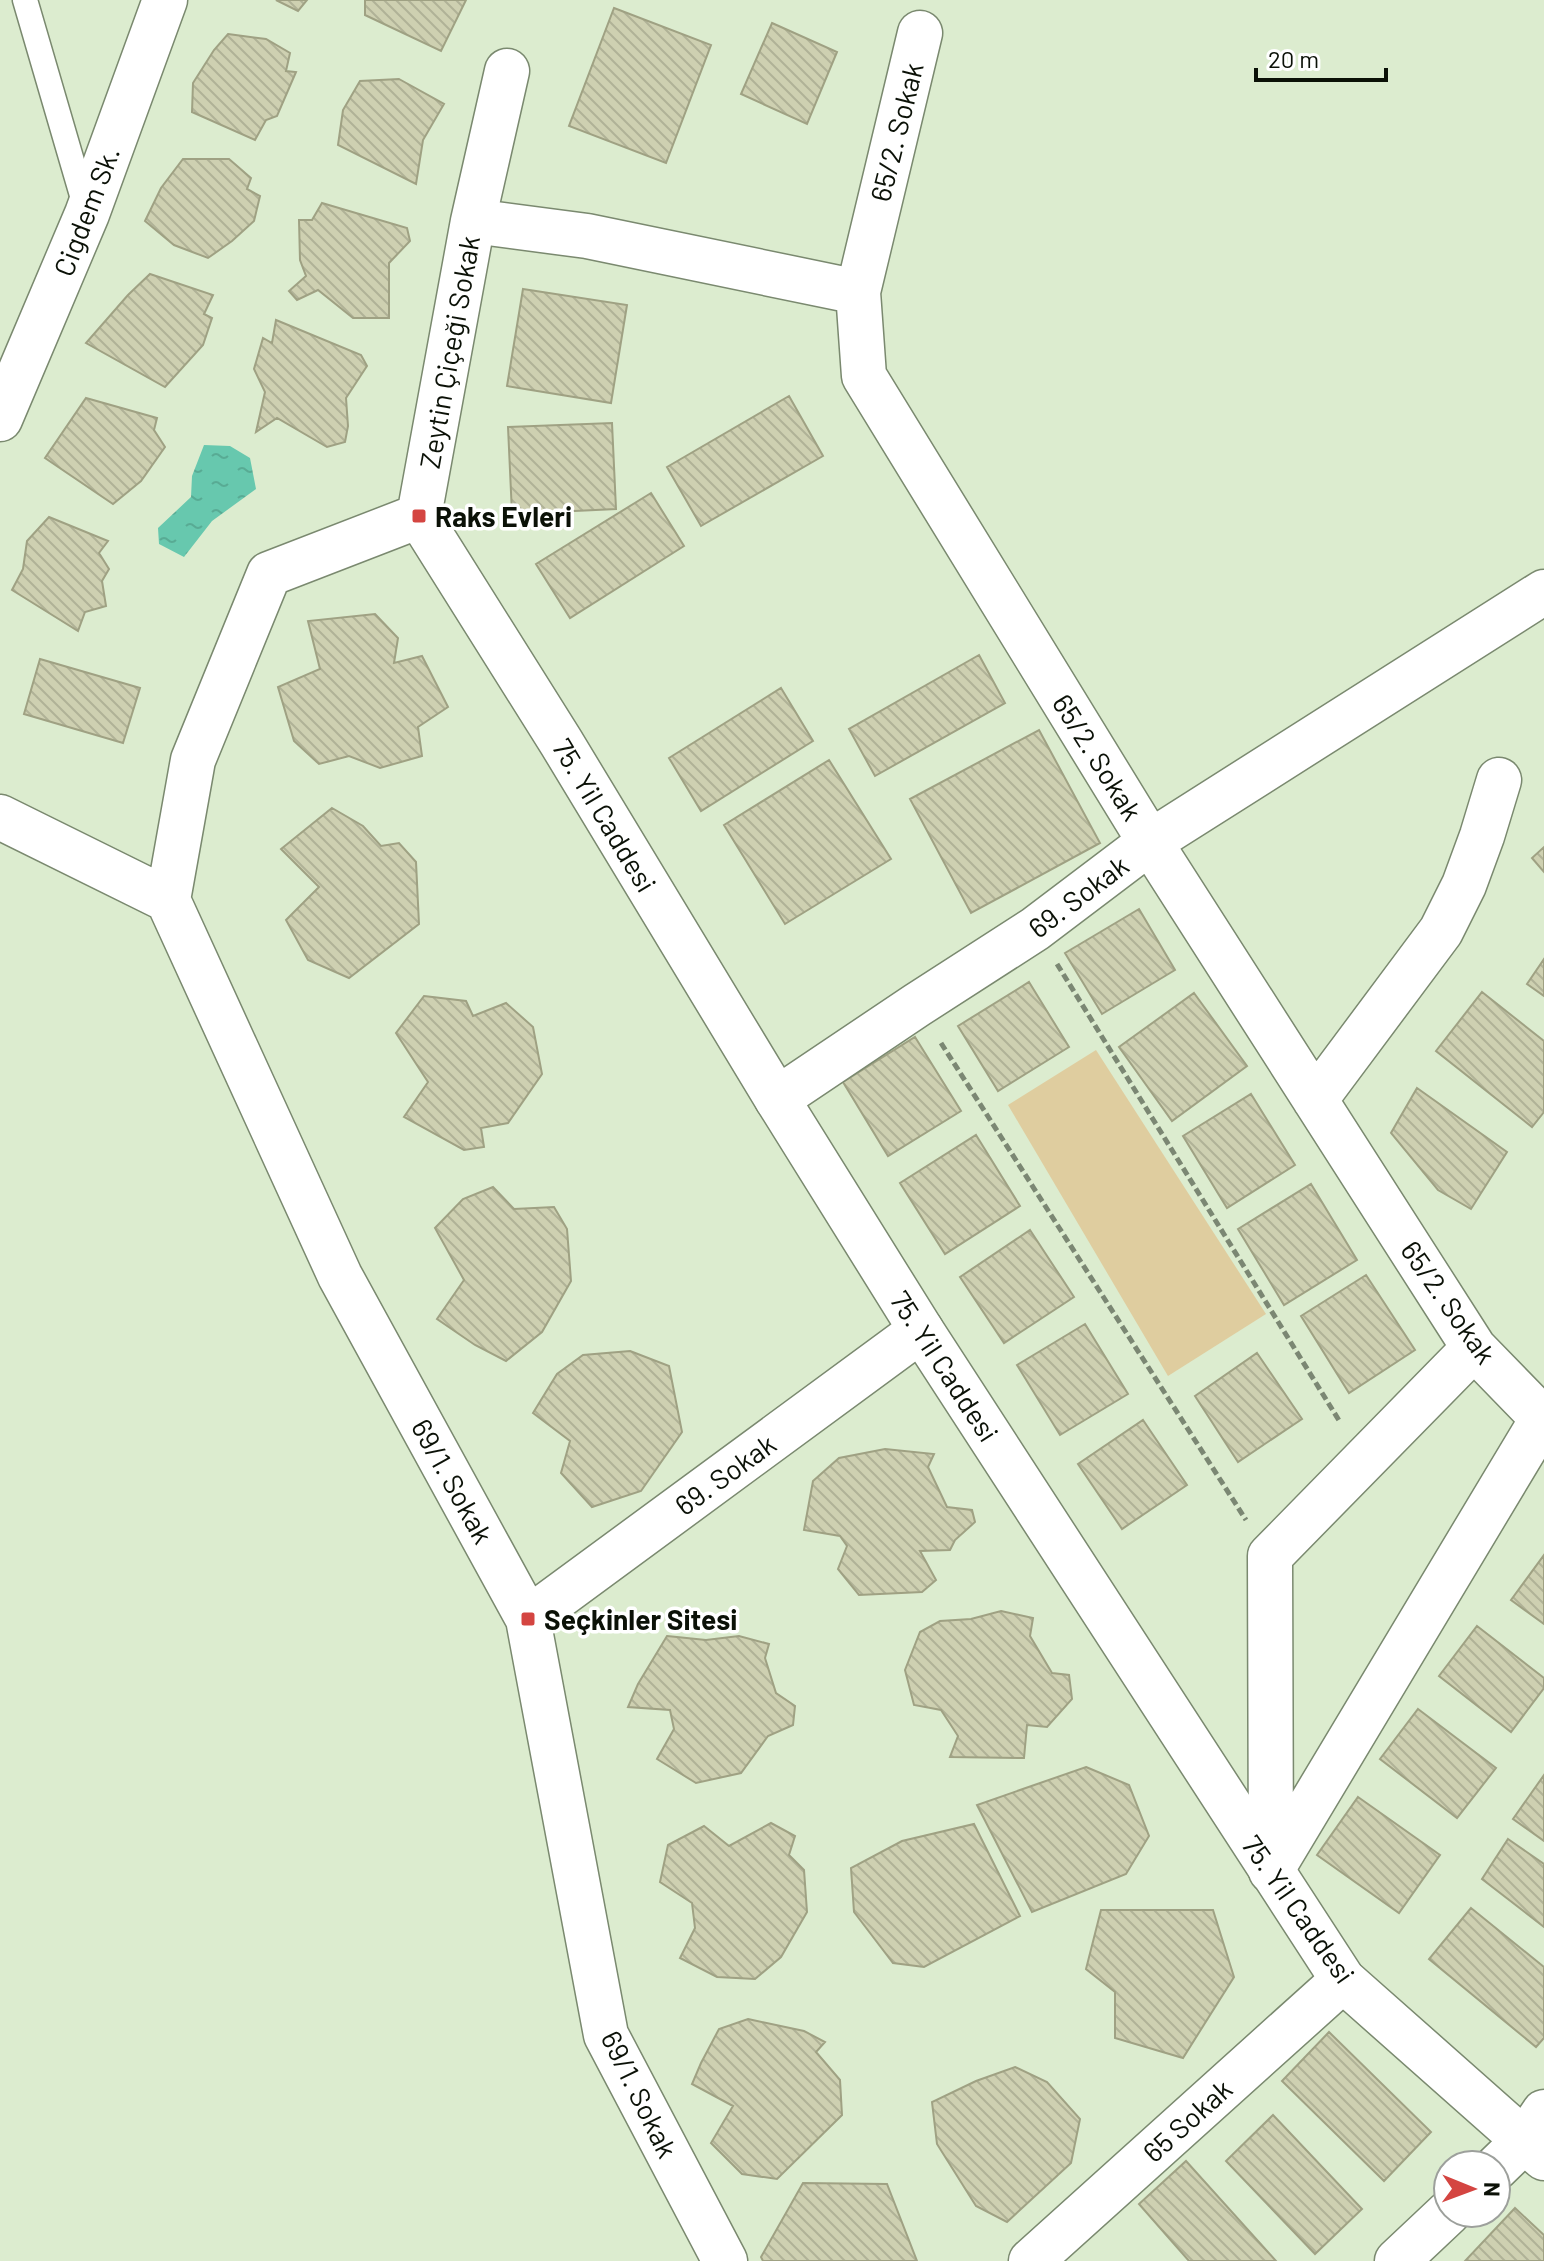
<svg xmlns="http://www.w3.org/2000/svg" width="1544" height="2261" font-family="Barlow,sans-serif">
<defs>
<pattern id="water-ripples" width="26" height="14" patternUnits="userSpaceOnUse" patternTransform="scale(2)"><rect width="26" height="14" fill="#67c8ae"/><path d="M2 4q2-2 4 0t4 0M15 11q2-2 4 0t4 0" fill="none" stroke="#58ab94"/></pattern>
<pattern id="building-back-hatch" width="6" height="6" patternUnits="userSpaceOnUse" patternTransform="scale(2)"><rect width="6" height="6" fill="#ced0b1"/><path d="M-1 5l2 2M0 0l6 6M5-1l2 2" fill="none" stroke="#b0b297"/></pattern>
</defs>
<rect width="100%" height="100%" fill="#dceccf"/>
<path fill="#dfcd9f" d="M1096 1050 1266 1314 1168 1376 1008 1105Z"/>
<path fill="url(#water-ripples)" d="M204 445 230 446 250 458 256 489 212 521 184 557 159 544 158 528 191 497 192 476Z"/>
<path fill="url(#building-back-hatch)" stroke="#9fa183" stroke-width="2" d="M276 0H307L298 11Z
M365 0H466L441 51 365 15Z
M614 8 711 45 666 163 569 126Z
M772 23 837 52 807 124 741 94Z
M228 34 266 39 290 53 286 71 296 72 277 116 266 120 255 140 192 112 193 83 214 50Z
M399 79 444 104 423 140 416 184 338 145 343 110 360 81Z
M183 159H229L251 178 247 189 260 196 254 221 232 241 208 258 174 245 145 221 161 188Z
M322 203 407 228 410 241 389 263V318H353L318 290 297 300 289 291 306 276 300 260 299 220H312Z
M150 274 213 295 204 314 212 318 203 345 165 387 86 343 128 295Z
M523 289 627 305 611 403 507 386Z
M276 320 361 355 367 366 346 398 348 426 345 442 327 447 277 418 256 432 265 392 254 369 263 338 272 343Z
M789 396 823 456 701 526 667 467Z
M86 398 157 418 154 430 165 447 141 481 113 504 45 458Z
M612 423 616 509 512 514 508 427Z
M651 493 684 546 570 618 536 564Z
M49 517 108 541 99 553 109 569 102 581 106 606 85 612 78 631 12 590 23 569 27 541Z
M375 614 398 638 394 663 422 656 448 707 418 727 422 756 380 768 349 756 319 764 294 741 278 687 320 669 308 621Z
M979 655 1005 703 875 776 849 729Z
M40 659 140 688 123 743 24 714Z
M781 688 813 741 701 811 669 758Z
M1039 730 1100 843 971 913 910 799Z
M829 760 891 859 785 924 724 825Z
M332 808 363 826 381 846 399 843 416 862 419 924 349 978 308 960 286 920 319 887 281 849Z
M1544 847V872L1532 858Z
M1139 909 1175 970 1102 1014 1065 953Z
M1544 959V996L1527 984Z
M1029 982 1069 1047 998 1091 958 1026Z
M1482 992 1544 1041V1112L1532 1127 1436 1051Z
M1194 993 1247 1066 1172 1121 1119 1047Z
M424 996 466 1001 473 1016 506 1003 533 1027 542 1074 508 1123 481 1128 484 1147 464 1150 404 1117 428 1082 396 1033Z
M915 1037 961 1111 888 1156 843 1082Z
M1417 1088 1507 1152 1471 1209 1438 1190 1391 1133Z
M1251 1094 1295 1165 1227 1208 1183 1136Z
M976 1135 1020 1206 945 1254 900 1183Z
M1311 1184 1357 1260 1284 1305 1238 1229Z
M493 1187 514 1209 554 1207 567 1229 571 1281 542 1332 506 1361 475 1345 437 1319 464 1280 435 1228 463 1199Z
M1030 1230 1074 1297 1004 1343 960 1277Z
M1366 1275 1415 1350 1349 1393 1301 1316Z
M1085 1324 1128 1394 1060 1435 1017 1365Z
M630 1351 669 1366 682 1432 641 1491 592 1507 561 1473 570 1441 533 1413 557 1374 583 1355Z
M1257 1353 1302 1419 1238 1462 1195 1396Z
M1143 1420 1187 1485 1122 1529 1078 1464Z
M885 1449 934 1454 928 1467 947 1507 972 1510 975 1522 955 1540 950 1550 920 1551 936 1580 922 1592 859 1595 838 1569 847 1546 840 1536 804 1530 813 1481 839 1458Z
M1544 1555V1624L1511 1600Z
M1001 1611 1033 1618 1030 1636 1052 1673 1069 1675 1072 1699 1047 1727 1027 1725 1024 1758 950 1757 958 1736 941 1710 914 1705 905 1670 920 1632 940 1621 971 1619Z
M1477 1626 1544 1678V1688L1511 1732 1439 1676Z
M667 1636 706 1640 739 1636 769 1644 765 1658 776 1693 795 1706 793 1725 768 1736 741 1773 696 1783 657 1759 674 1729 670 1710 628 1707 638 1684Z
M1418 1709 1496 1768 1457 1818 1380 1759Z
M1086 1767 1129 1785 1149 1836 1126 1874 1032 1912 977 1805Z
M1544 1775V1841L1513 1819Z
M1358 1797 1440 1855 1399 1913 1317 1855Z
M771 1823 795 1836 789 1855 804 1870 807 1912 781 1957 755 1979 717 1977 680 1958 695 1928 692 1903 660 1882 668 1845 704 1826 729 1846Z
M974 1824 1020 1916 924 1967 893 1963 854 1912 851 1868 902 1841Z
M1508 1839 1544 1864V1927L1482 1879Z
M1471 1908 1544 1967V2038L1536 2047 1429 1959Z
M1101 1910H1213L1234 1977 1183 2058 1115 2038V1992L1086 1969Z
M748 2019 804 2031 825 2042 816 2052 840 2080 842 2115 777 2179 742 2174 711 2143 733 2106 692 2084 701 2063 719 2029Z
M1329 2032 1431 2132 1384 2181 1282 2081Z
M1015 2067 1047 2082 1080 2119 1071 2163 1007 2222 976 2206 937 2144 932 2102 976 2081Z
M1273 2115 1362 2209 1315 2254 1226 2161Z
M1186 2161 1276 2261H1189L1139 2204Z
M803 2183 887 2184 917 2261H763L761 2257Z
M1515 2208 1544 2235V2261H1465Z"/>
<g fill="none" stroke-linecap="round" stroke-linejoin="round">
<defs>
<path id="lane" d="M25 0 86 209"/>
<path id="street" d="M920 33 858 292 864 376 1150 842 1474 1348 1542 1418
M473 221 587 236 858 292
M0 419 87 214 165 0
M0 817 168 900 340 1276 528 1619 606 2035 725 2261
M168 900 193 760 269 574 419 516 473 221 507 71
M777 1099 917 1005 1035 929 1150 842 1544 592
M1315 1100 1441 931 1464 885 1482 836 1499 780
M528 1619 921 1330
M1271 1871 1270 1556 1474 1348
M1271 1871 1544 1416
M1496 2168 1525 2140 1544 2112
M1031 2261 1343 1980
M1397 2261 1448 2213"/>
<path id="secondary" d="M419 516 561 742 777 1099 921 1330 1343 1980 1544 2158"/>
</defs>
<use href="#lane" stroke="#7a896f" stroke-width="27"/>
<use href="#street" stroke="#7a896f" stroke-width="47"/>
<use href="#secondary" stroke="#7a896f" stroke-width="47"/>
<path stroke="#7b8773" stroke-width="5" stroke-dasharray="8 4" stroke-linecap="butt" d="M1057 964 1340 1422
M941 1043 1246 1520"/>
<use href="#lane" stroke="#fff" stroke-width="24"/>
<use href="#street" stroke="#fff" stroke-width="44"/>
<use href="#secondary" stroke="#fff" stroke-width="44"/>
</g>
<g fill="#d44541" stroke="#fff" stroke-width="3">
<rect x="411" y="508" width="16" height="16" rx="4"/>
<rect x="520" y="1611" width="16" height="16" rx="4"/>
</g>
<g text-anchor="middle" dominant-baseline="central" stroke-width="7" stroke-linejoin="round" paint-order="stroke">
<g font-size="28" fill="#0b1107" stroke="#fff">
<text transform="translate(896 132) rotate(-76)">65/2. Sokak</text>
<text transform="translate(86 211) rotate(-69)">Cigdem Sk.</text>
<text transform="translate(449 352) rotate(-80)">Zeytin Çiçeği Sokak</text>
<text transform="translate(1098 757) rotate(58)">65/2. Sokak</text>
<text transform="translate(605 815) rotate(59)">75. Yil Caddesi</text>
<text transform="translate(1078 896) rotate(-37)">69. Sokak</text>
<text transform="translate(1449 1302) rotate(55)">65/2. Sokak</text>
<text transform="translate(945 1366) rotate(57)">75. Yil Caddesi</text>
<text transform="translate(725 1474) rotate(-36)">69. Sokak</text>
<text transform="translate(453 1481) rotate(61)">69/1. Sokak</text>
<text transform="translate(1299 1909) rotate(55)">75. Yil Caddesi</text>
<text transform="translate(640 2094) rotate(64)">69/1. Sokak</text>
<text transform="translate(1187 2120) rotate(-42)">65 Sokak</text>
</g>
<g font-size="28" font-weight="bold" fill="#0b1107" stroke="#fff" text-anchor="start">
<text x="435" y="516">Raks Evleri</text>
<text x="544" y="1619">Seçkinler Sitesi</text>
</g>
</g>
<g transform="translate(1472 2189) rotate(91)"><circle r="38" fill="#ffffff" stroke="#9da09c" stroke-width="2"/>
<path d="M0-6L14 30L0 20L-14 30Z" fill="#d44541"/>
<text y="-12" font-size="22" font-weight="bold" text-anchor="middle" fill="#0b1107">N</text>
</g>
<path d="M1256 68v12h130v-12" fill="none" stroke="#0b1107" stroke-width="4"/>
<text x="1268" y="68" font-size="24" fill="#0b1107" stroke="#ffffff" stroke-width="6" paint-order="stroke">20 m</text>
</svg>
